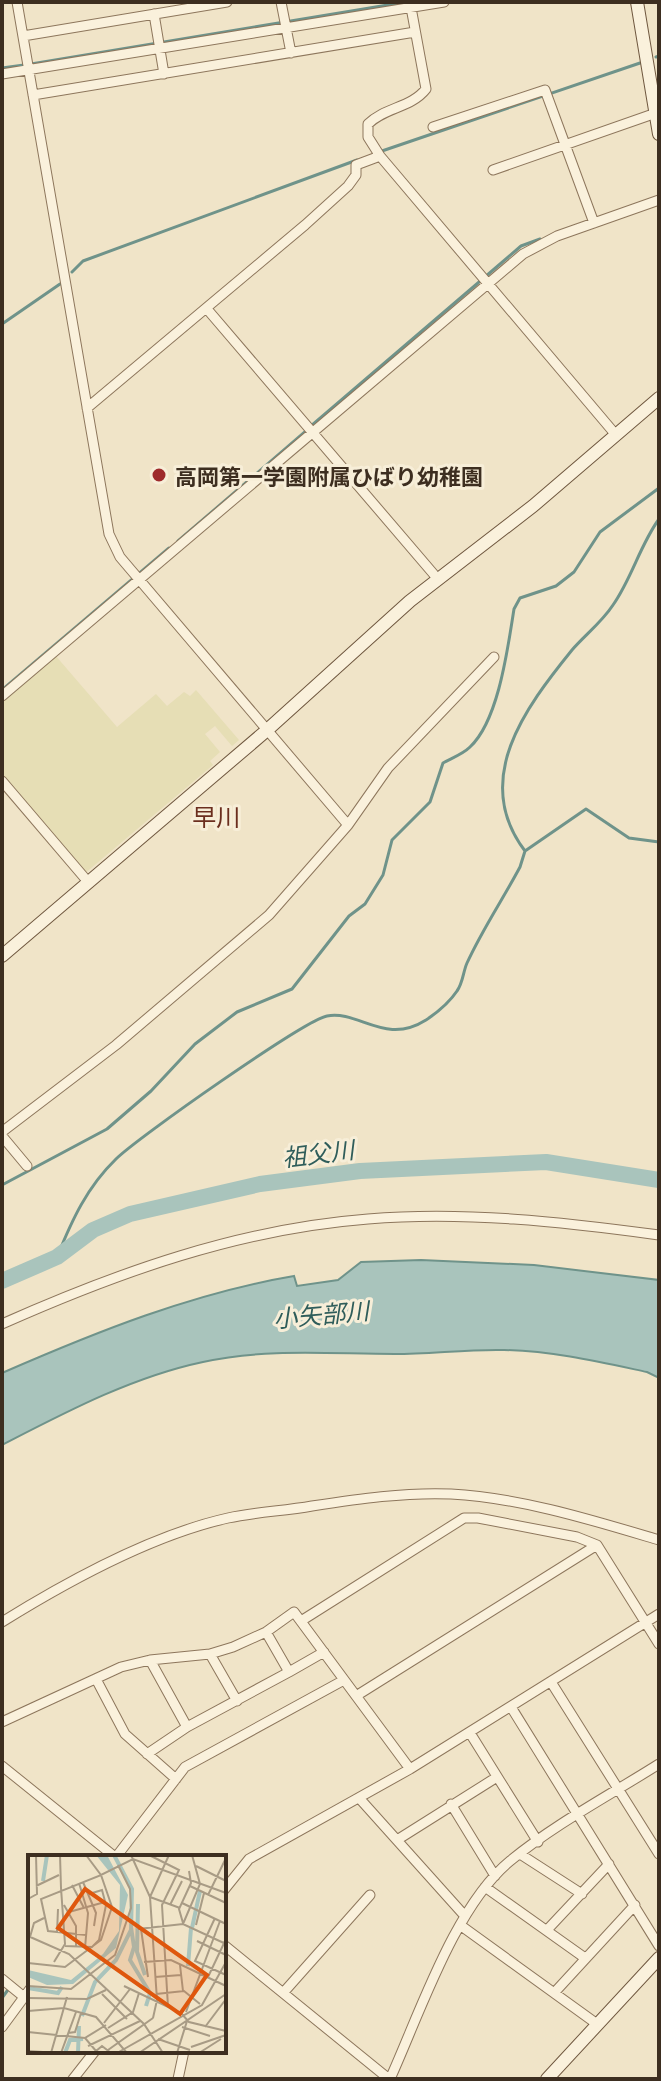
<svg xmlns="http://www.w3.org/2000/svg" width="661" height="2081" font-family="Georgia,'Noto Sans JP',serif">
<rect width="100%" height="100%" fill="#f0e4c8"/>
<path fill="#e6deb5" d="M55 655 117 727 156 694 167 706 184 692 190 696 196 690 239 740 232 746 215 726 205 734 220 752 210 761 213 765 84 874 2 777V701Z"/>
<path fill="#a9c4bc" stroke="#6f938a" stroke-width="2" d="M421 1260 534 1265 659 1280V1378L647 1372C600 1362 553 1351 504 1350 468 1349 431 1354 395 1354 329 1354 268 1348 203 1362 132 1377 66 1412 2 1445V1373C96 1332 193 1293 294 1276L297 1286 338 1280 361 1262Z"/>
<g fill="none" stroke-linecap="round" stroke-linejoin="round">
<path stroke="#6f938a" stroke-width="3" d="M656 57 659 56
M31 64 406 2
M2 68 24 65
M379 152 640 63
M72 272 83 261 357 160
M2 324 60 284
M311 426 521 246 540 239
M178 541 306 431
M2 690 169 548
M525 851C471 780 525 708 572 650 585 635 602 622 613 605 632 578 640 545 659 519
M2 1185 107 1129 151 1091 195 1044 237 1012 292 989 349 916 365 904 383 875 392 840 430 802 443 763C452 758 463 754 470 747 499 720 508 646 514 609L520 598 556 586 574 572 600 532 659 488
M57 1257C72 1220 87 1187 116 1159 137 1138 305 1020 327 1016 359 1010 385 1046 426 1020 438 1012 449 1003 457 991 463 983 463 972 467 963 482 930 503 899 520 867L525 851 586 809 629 838 659 842
M2 1998 10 1987"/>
<path stroke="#a9c4bc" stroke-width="16" d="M2 1281 57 1257 93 1230 130 1214 260 1184 360 1171 546 1162 659 1180"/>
<defs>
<path id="street" d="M17 2 109 534 120 557 348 825
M281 2 291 53
M410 2 426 89C411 108 385 107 368 124V137L380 156 616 435
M154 14 164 74
M23 36 227 2
M2 74 444 2
M33 95 415 32
M433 127 545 90 594 223
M493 170 656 113
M207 309 437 578
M87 408 305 225 348 186 356 175V165L380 156
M2 696 523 254 557 236 659 200
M2 781 89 883
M2 1132 116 1045 269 915 348 825 388 768 494 657
M2 1136 27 1166
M2 1324C119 1272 239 1229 368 1219 465 1211 563 1222 659 1235
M301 1621 464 1518H478L577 1537 597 1545 659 1644
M2 1622C68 1581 152 1535 228 1518 255 1512 284 1511 312 1506 358 1499 405 1492 451 1494 522 1498 592 1520 659 1540
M266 1632 289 1672 324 1652
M210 1654 237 1701
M150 1660 187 1727
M96 1679 125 1734 176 1779
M551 1682 659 1854
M356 1696 597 1545
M511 1707 659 1946
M2 1722 121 1667 150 1660 210 1654 233 1647 266 1632 294 1612 410 1769
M470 1733 538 1842
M147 1754 187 1727 289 1672
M2 1766 115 1857
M360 1799 464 1915
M451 1804 495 1876
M397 1840 497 1777
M520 1854 582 1894
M116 1857 185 1767 344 1680
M485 1887 585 1958
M224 1890 249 1859 410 1769 659 1614
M460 1925 597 2024
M547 1930 609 1864
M224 1945 389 2079
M2 1979 24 1997
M283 1993 370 1895
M554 1993 635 1905
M2 2027 30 1989
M73 2079 95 2051
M178 2079 184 2051
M390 2079C420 2013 455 1906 510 1861 555 1824 610 1795 659 1764"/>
<path id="secondary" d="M637 2 659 134
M2 956 266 731 410 601 533 506 659 398
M547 2079 659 1958"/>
</defs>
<use href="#street" stroke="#8d765c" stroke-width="11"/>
<use href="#secondary" stroke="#6f573f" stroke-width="14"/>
<use href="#street" stroke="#faf1dc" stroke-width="9"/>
<use href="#secondary" stroke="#faf1dc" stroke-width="12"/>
</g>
<circle fill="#9e2a2b" stroke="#f7eed8" stroke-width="3" cx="159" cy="475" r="8"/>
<g text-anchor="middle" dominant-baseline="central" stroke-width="6" stroke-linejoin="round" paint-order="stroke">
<g font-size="22" font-weight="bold" fill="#3d2e20" stroke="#f7eed8" text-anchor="start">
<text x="175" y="475">高岡第一学園附属ひばり幼稚園</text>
</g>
<g font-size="24" fill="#6b2e1e" stroke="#f7eed8">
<text x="216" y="815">早川</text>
</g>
<g font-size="24" font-style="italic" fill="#2f5d5a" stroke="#f7eed8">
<text transform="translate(318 1152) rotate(-7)">祖父川</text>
<text transform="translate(321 1313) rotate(-5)">小矢部川</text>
</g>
</g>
<g transform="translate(28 1855)">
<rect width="198" height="198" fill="#f0e4c8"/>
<path d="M68 0H79L100 40 88 93 45 129 19 130 0 122V115L43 125 75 99 91 76 92 30Z" fill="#a9c4bc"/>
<path fill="none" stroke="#a9c4bc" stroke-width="4" d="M15 26 19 0M110 49 109 97 117 120M103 72 106 92 102 105 122 138 118 151M164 73 172 36M160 111 163 73M0 133 30 138 34 132M54 161 67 127 88 105 103 75 104 34 86 0M37 198 42 185 55 184M50 198 51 171"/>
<path fill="none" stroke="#a89b85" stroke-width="2" d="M32 0 33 33M58 0 73 20 105 4 198 38M103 0 122 42 129 145 125 163M121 0 151 15 134 50 140 152M168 11 198 26M55 27 68 58 66 71M51 28 60 58 57 93M44 30 56 53M8 31 31 20M162 31 198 48M180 40 198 3M122 42 152 53M122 42 141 0M0 44 9 39 8 0M154 48 198 69M36 50 48 71V91M142 50 154 26M41 57 77 47M187 63 167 106 198 120M155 68 151 54 163 28 161 16M155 69 172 29 164 0M168 70 176 38M110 74 155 69 198 89M113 74 120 122M29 78 30 54M0 81 41 99 116 169 135 198M2 82 6 68 16 63M169 86 198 100M37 91 64 92 71 85 78 50 74 35 61 39M26 107 37 89 33 33M116 107 143 105 198 131M0 108 37 112 73 85 84 52 73 20 13 44 20 76 58 80M152 110 155 136M127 122 153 120M180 122 198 84M0 131 43 134 87 100 103 53 102 34 90 10M96 131 153 158 161 167 198 176M74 139 99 164M128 139 156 136 172 149M0 143 59 144 78 135M0 156 36 153 68 162 99 198M158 157 192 66M76 168 102 134M78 170 57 183 68 196 74 191 83 198M154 172 182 181M177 172 198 144M80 173 105 157 111 138M0 177 57 183M40 178 47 177 53 158M130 184 162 195M60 191 112 166M163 192 198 180M80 195 125 163M0 196 30 198M23 198 39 142M33 198 48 157M89 198 174 150 198 107M111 198 198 139M149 198 159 166M171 198 193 184"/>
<path fill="#df570d" fill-opacity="0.15" stroke="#df570d" stroke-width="4" d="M57 34 179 120 152 159 30 73Z"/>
<rect width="198" height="198" fill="none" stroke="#3d2e20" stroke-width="4"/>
</g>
<rect width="661" height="2081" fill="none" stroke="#3d2e20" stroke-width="8"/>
</svg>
